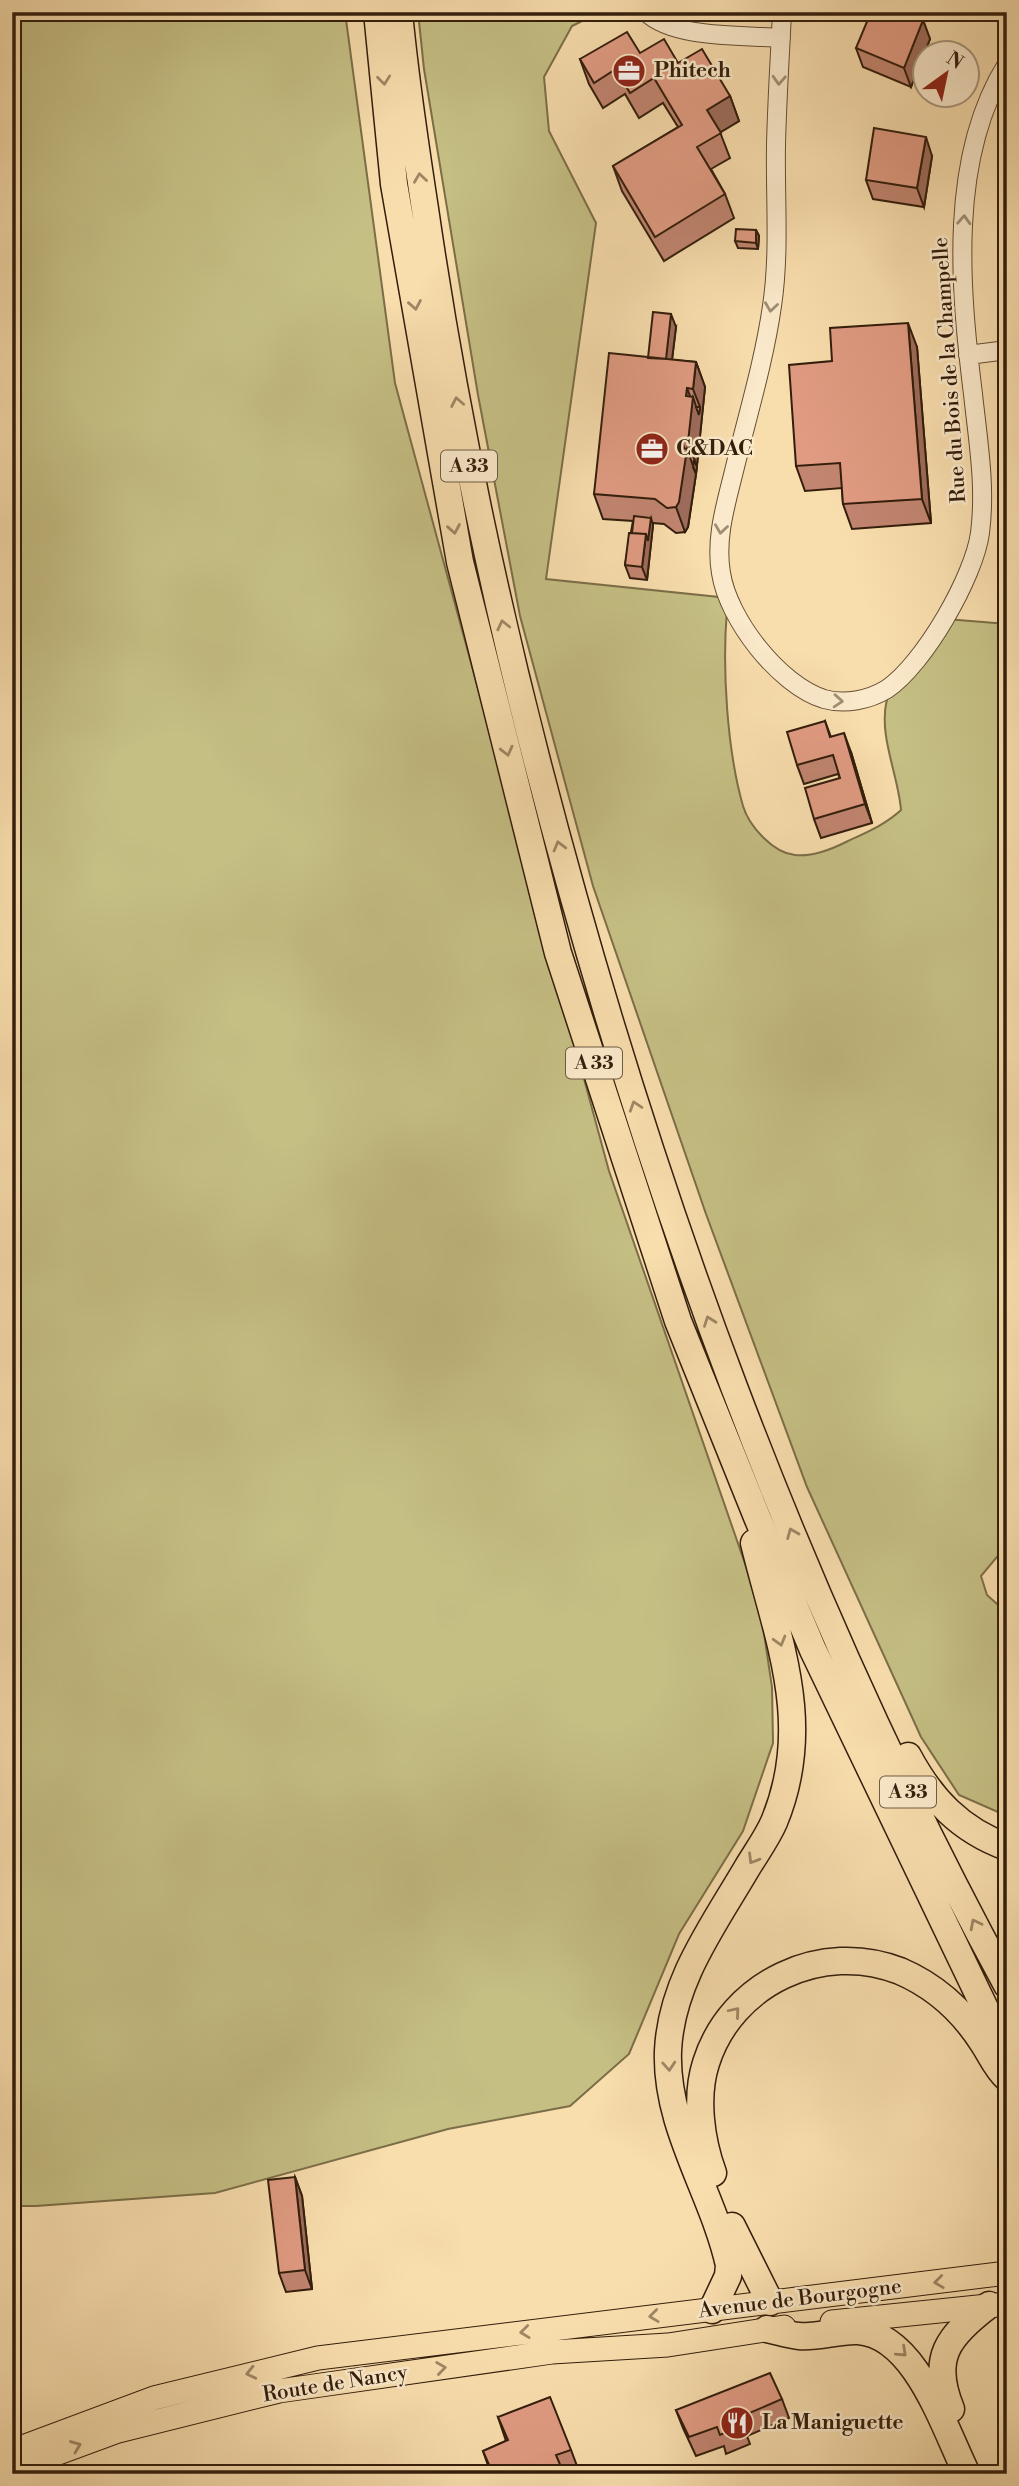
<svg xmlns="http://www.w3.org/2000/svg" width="1019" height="2486" font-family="'Libre Bodoni',serif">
<rect width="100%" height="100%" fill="#f8ddad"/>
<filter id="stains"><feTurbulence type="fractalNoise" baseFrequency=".00286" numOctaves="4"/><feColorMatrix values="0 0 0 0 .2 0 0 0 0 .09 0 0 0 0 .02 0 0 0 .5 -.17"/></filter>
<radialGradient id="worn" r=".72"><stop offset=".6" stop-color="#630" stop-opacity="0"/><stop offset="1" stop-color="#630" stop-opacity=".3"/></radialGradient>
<path fill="#c5bf84" stroke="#7c6e48" stroke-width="2" d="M12 12H345L395 383 609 1171 760 1607 772 1687 773 1743 743 1831 679 1934 629 2054 570 2106 448 2129 215 2193 36 2206H12Z
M418 12H600L572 26 544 77 549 131 596 223 546 579 719 597 727 610C722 668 727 750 743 806 749 826 773 853 795 855 811 857 832 849 846 842 865 833 885 825 901 810 898 773 878 736 887 699L946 619 1007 624V1545L981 1576 987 1595 1007 1613V1816L959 1795 921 1737 807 1487 706 1214 593 886 520 616 478 395 424 69Z"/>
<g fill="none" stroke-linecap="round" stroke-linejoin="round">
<defs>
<path id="minor" d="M646 12C673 39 744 35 781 38
M782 12C780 56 777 101 776 145 775 199 780 252 772 306 764 362 747 417 734 471 726 504 715 538 721 573 728 619 779 685 824 699 845 705 869 700 887 689 924 664 974 577 980 533 986 486 978 441 973 394 960 289 948 158 1007 64
M968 355 1007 350"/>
<path id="major" d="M832 2322 1007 2304
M12 2451 154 2398 318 2358 1007 2273
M12 2470 118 2431 279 2391 552 2352 668 2345 784 2327"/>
<path id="highway" d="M377 12 394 184 460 562 558 953 678 1321 757 1517 813 1650 1007 2054
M399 12C405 78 415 144 425 209 452 395 490 579 537 761 647 1187 796 1597 1007 1985
M908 1756C931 1799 960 1830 1007 1847
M713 2173C701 2140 695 2097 706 2063 731 1983 822 1940 900 1971 935 1986 962 2010 983 2043 991 2055 996 2068 1007 2078
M732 2226 770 2302
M712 2310 728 2276 729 2265C713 2193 665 2127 668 2051 671 1982 713 1926 747 1868 756 1853 767 1838 774 1822 815 1724 777 1638 754 1543
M767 2329C777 2331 788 2335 799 2336 818 2338 838 2330 858 2331 916 2335 944 2428 967 2474
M951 2409C930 2358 948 2336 989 2305"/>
</defs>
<use href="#minor" stroke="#644e34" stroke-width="20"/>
<use href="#major" stroke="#331e0c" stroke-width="25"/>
<use href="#highway" stroke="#331e0c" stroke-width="29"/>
<use href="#minor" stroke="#fae9ca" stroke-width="18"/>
<use href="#major" stroke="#f8ddad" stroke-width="23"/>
<use href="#highway" stroke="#f8ddad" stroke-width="26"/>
</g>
<path fill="#c18570" stroke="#331e0c" stroke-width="2" d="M923 20 930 39 911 87 863 67 856 48Z
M640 53 678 63 730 96 739 121 720 132 730 158 711 169 725 194 734 218 664 261 622 191 613 166 678 127 663 103 639 118 625 94 603 108 589 84 580 59Z
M932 156 924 207 873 199 866 180Z
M756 230 759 236 758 249 738 248 735 241Z
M676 327 672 360 696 362 705 387 696 474 688 527 685 532 676 533 664 524 652 523 653 525 647 580 630 578 625 565 633 521 603 519 594 494 648 358Z
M917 347 931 523 852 529 843 504 842 488 805 491 796 466 832 361Z
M1007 396V426L999 406Z
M1007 483V508H1004L1002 502Z
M825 721 831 737 851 752 872 823 821 838 814 819 840 778 838 774 804 784 797 765Z
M295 2177 302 2196 312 2289 286 2292 279 2273Z
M782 2399 789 2418 747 2436 750 2444 726 2454 724 2446 696 2456 683 2428 676 2410Z
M498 2417 571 2450 580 2474H491L483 2451 506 2441Z"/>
<path fill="#9d6c5b" stroke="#331e0c" stroke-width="2" d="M923 20 930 39 911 87 904 68Z
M730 96 739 121 716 135 707 110Z
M926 137 932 156 924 207 917 188Z
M756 230 759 236 758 249 756 243Z
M671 314 676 327 669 384 664 371Z
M908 323 917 347 931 523 922 499Z
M696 362 705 387 697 466 688 442 686 396 687 388 692 401 693 397 699 415 700 407 693 389Z
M682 441 686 453 687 449 696 474 688 527 685 532 676 507Z
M694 460 697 467 696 474 693 467Z
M651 518 653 525 647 580 642 567 646 534Z
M844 733 851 752 872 823 865 804Z
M295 2177 302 2196 312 2289 305 2270Z"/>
<path fill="#e09b82" stroke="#331e0c" stroke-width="2" d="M871 12H904L923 20 904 68 856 48Z
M627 32 640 53 664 39 678 63 702 49 730 96 707 110 721 133 697 147 725 194 655 237 613 166 682 125 654 78 630 93 616 69 594 83 580 59Z
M874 128 926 137 917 188 866 180Z
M736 229 756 230V243L735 241Z
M653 312 671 314 666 359 648 358Z
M908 323 922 499 843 504 840 463 796 466 789 365 832 361 830 328Z
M609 353 696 362 693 389 687 388 686 396 693 397 688 442 682 441 681 448 687 449 679 502 676 507 667 508 655 499 594 494Z
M1007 396V412L999 406Z
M696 407H700L699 415Z
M1006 482 1007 501 1002 502 999 483Z
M634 516 651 518 648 541 646 534 632 533Z
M629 533 646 534 642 567 625 565Z
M825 721 830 737 844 733 865 804 814 819 805 788 840 778 833 755 797 765 787 732Z
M295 2177 305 2270 279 2273 268 2180Z
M770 2373 782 2399 740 2417 743 2425 720 2435 717 2427 689 2437 676 2410Z
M550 2397 571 2450 556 2455 564 2474H493L483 2451 508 2440 498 2417Z"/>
<defs><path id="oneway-chevron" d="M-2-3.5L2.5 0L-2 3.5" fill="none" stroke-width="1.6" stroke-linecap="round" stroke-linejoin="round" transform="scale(1.75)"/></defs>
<g stroke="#9f8765">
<use href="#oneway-chevron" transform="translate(384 80) rotate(84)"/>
<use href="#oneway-chevron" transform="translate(420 178) rotate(-98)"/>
<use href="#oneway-chevron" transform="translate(415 305) rotate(80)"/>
<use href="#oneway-chevron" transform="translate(457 402) rotate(-101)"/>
<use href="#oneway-chevron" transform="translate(454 529) rotate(80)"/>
<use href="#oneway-chevron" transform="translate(503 625) rotate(-103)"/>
<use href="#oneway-chevron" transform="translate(507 751) rotate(76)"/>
<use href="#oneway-chevron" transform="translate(559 846) rotate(-105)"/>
<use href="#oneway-chevron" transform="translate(635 1106) rotate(-108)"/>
<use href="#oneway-chevron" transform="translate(709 1321) rotate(-110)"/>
<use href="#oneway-chevron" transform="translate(792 1533) rotate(-112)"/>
<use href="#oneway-chevron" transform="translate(780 1641) rotate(74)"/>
<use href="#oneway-chevron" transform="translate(753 1859) rotate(121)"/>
<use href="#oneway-chevron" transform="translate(975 1924) rotate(-117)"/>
<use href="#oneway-chevron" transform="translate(735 2012) rotate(-50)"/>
<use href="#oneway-chevron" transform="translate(669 2066) rotate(86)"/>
<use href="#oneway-chevron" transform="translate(939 2282) rotate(173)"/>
<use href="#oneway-chevron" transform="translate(654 2316) rotate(173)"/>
<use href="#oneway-chevron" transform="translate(525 2332) rotate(173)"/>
<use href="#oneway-chevron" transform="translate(902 2352) rotate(43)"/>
<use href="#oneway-chevron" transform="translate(441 2368) rotate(-8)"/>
<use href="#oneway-chevron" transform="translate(251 2373) rotate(167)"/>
<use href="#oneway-chevron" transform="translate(76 2446) rotate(-21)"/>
</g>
<g stroke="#a08e74">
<use href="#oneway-chevron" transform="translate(779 80) rotate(93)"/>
<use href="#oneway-chevron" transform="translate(964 220) rotate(-87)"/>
<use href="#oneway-chevron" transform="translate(771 307) rotate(98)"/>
<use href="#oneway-chevron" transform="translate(721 529) rotate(98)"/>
<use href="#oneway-chevron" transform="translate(838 701) rotate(4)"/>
</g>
<defs>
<symbol id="office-disc" viewBox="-11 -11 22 22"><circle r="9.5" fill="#8f2418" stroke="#fae9ca"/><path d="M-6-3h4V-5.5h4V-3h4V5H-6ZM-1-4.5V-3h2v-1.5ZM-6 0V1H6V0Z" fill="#fff"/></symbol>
<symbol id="restaurant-disc" viewBox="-11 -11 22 22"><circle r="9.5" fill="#8f2418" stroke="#fae9ca"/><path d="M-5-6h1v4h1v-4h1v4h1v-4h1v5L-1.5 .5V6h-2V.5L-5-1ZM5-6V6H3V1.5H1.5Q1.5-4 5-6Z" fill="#fff"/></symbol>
</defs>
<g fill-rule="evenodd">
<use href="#office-disc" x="610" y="52" width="38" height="38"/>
<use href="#office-disc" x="633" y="430" width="38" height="38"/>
<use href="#restaurant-disc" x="718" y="2404" width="38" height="38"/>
</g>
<g text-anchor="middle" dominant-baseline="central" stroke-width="5" stroke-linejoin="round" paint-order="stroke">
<g fill="#fae9ca" stroke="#6f5b45" stroke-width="2">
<rect x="441" y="450.5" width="56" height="31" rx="5"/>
<rect x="566" y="1047.5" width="56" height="31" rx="5"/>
<rect x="880" y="1776.5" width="56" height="31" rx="5"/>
</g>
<g font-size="19" font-weight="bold" fill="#331e0c">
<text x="469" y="466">A 33</text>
<text x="594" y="1063">A 33</text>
<text x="908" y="1792">A 33</text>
</g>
<g font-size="21" font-weight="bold" fill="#331e0c" stroke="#fae9ca" text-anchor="start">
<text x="654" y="71">Phitech</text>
<text x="676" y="449">C&amp;DAC</text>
<text x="762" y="2423">La Maniguette</text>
</g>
<g font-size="21" fill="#331e0c" stroke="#fae9ca">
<text transform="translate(950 370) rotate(-94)">Rue du Bois de la Champelle</text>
<text transform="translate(800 2299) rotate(-7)">Avenue de Bourgogne</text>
<text transform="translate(335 2384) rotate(-9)">Route de Nancy</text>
</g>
</g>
<rect width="1019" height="2486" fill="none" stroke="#f8ddad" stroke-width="42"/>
<rect x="14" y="14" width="991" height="2458" fill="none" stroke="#331e0c" stroke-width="3.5"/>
<rect x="21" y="21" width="977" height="2444" fill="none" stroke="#331e0c" stroke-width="2"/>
<g transform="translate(946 74) rotate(33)"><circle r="33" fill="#fae9ca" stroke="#aa987e" stroke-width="2"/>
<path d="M0-5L12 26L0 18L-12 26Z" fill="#8f2418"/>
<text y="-10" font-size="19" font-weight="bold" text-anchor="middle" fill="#331e0c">N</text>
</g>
<rect width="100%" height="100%" filter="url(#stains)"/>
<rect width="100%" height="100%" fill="url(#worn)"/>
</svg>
